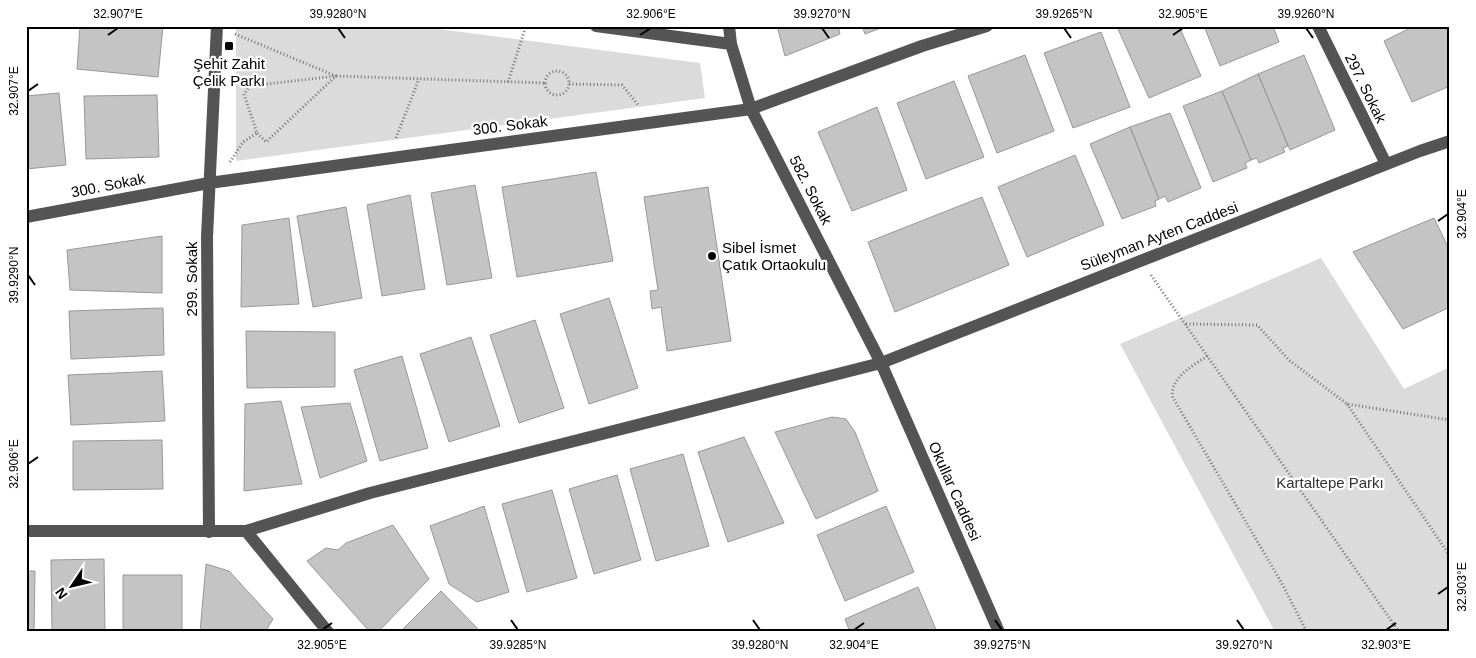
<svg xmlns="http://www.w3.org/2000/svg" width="1476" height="658" font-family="Helvetica,sans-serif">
<rect width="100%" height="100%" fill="#fff"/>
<path fill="#dbdbdb" d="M236 26H415L700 63 705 98 236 161Z
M1321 258 1404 389 1450 367V632H1275L1120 344Z"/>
<path fill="#c4c4c4" stroke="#989898" d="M80 26H163L158 77 77 69Z
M777 26H838L840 34 785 56Z
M862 26H886L865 34Z
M1124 26H1179L1201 76 1149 98 1118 29Z
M1204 26H1273L1279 42 1220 66Z
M1414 26H1450V86L1412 102 1384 41Z
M1101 32 1130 107 1073 128 1044 53Z
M1025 55 1054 131 997 153 968 76Z
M1304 55 1335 130 1290 150 1258 74Z
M1258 74 1288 146 1283 148 1285 152 1259 163 1257 158 1251 160 1222 91Z
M954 81 984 157 926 179 897 103Z
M1222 91 1251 160 1245 163 1247 168 1213 182 1183 106Z
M59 93 66 165 26 169V96Z
M157 95 159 157 86 159 84 96Z
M877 107 907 190 852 211 818 132Z
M1170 113 1201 188 1168 202 1165 196 1159 199 1130 127Z
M1130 127 1159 199 1155 201 1156 206 1122 219 1090 144Z
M1075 155 1104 225 1027 257 998 187Z
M596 172 613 261 517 277 502 187Z
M475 185 492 278 447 285 431 193Z
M708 187 731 341 667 351 661 307 652 309 650 291 658 290 644 197Z
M410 195 425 289 382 296 367 205Z
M982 197 1009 265 895 312 868 242Z
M346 207 362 298 313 307 297 216Z
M289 218 299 304 241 307 242 225Z
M1434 218 1450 251V307L1403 329 1353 252Z
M162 236V293L70 290 67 250Z
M609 298 638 388 589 404 560 314Z
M163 308 164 355 71 359 69 311Z
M535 320 564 408 519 423 490 335Z
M246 331 335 332V387L247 388Z
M471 337 500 426 449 442 420 354Z
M402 356 428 448 380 461 354 370Z
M162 371 165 421 71 425 68 375Z
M281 401 302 484 244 491 245 404Z
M350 403 367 461 320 478 301 407Z
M832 417 846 419 855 432 878 491 816 519 775 432Z
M744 437 784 523 728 542 698 452Z
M162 440 163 489 73 490V441Z
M683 454 709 546 656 561 630 469Z
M617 475 641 560 594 574 569 489Z
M552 490 577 578 527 592 502 504Z
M484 506 509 592 477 602 449 584 430 526Z
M886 506 914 572 845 601 817 535Z
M393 525 429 579 378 632H370L307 561 326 548 338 550 346 543Z
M104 559 105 632H52L51 560Z
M206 564 229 571 273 619 265 632H200Z
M26 571H35L34 632H26Z
M123 575H182V632H123Z
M918 587 937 632H850L845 619Z
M441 591 481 632H400Z"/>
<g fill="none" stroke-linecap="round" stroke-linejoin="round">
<path stroke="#767676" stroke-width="3" stroke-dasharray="1 2.5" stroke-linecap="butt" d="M235 34 336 76 266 142 257 133
M545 83a12 12 0 1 1 24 0a12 12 0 1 1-24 0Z
M508 82 526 26
M569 84 622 85 639 106
M396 138 419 79
M230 162 243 142 257 133 244 94 250 86 336 76 545 83
M1151 275 1399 632
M1186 324 1257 325 1289 360 1347 404 1450 420
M1207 356C1193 366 1172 376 1172 396L1280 580 1307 632
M1347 404 1450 556"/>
<path stroke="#545454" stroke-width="12" d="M596 26 731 44
M729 26 731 44 751 109 881 363 999 632
M1318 26 1386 164
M26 217 209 183 751 109 922 46 987 26
M26 531H246L370 493 881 363 1420 151 1450 141
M246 531 328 632
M209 532 207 237 217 26"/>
</g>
<path fill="none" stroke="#000" stroke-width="2" d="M338 28 345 38M822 28 829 38M1064 28 1071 38M1306 28 1313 38M108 35 118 28M640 35 651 28M1173 35 1183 28M28 91 38 84M1438 221 1448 214M28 275 35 285M28 464 38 457M1438 594 1448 587M511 620 518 630M753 620 760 630M995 620 1002 630M1237 620 1244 630M322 630 332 623M854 630 864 623M1386 630 1396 623"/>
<g fill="#000" stroke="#fff" stroke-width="2">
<rect x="224" y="41" width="10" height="10" rx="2.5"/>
<circle cx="712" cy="256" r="5"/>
</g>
<g text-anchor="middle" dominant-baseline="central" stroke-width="4.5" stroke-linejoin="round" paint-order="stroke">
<g font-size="15" fill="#000" stroke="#fff">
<text x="229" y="63">Şehit Zahit<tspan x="229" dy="17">Çelik Parkı</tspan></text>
<text x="722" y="247" text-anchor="start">Sibel İsmet<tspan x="722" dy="17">Çatık Ortaokulu</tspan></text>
</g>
<g font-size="15" fill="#000" stroke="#fff">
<text transform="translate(1366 88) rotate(64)">297. Sokak</text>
<text transform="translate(510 125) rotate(-7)">300. Sokak</text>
<text transform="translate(108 185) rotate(-11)">300. Sokak</text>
<text transform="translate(811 190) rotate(63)">582. Sokak</text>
<text transform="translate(1159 236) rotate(-21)">Süleyman Ayten Caddesi</text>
<text transform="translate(191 279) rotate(-90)">299. Sokak</text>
<text transform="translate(955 491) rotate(66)">Okullar Caddesi</text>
</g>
<g font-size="15" fill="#323232" stroke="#fff">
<text x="1330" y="482">Kartaltepe Parkı</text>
</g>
</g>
<rect width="1476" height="658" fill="none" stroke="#ffffff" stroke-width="55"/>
<g transform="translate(72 586) rotate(235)" stroke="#ffffff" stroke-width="4" paint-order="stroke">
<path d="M0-4L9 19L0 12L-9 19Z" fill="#000000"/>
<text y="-8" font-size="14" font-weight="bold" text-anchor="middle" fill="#000000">N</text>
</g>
<rect x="28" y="28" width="1420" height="602" fill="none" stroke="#000" stroke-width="2"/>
<g font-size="12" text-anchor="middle" fill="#000">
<text x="118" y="18">32.907°E</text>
<text x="338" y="18">39.9280°N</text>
<text x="651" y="18">32.906°E</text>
<text x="822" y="18">39.9270°N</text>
<text x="1064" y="18">39.9265°N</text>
<text x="1183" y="18">32.905°E</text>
<text x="1306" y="18">39.9260°N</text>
<text transform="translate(14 91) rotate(-90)" y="4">32.907°E</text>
<text transform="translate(1462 214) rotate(-90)" y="4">32.904°E</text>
<text transform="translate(14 275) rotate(-90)" y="4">39.9290°N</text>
<text transform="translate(14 464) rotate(-90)" y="4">32.906°E</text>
<text transform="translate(1462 587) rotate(-90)" y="4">32.903°E</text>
<text x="322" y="649">32.905°E</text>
<text x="518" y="649">39.9285°N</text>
<text x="760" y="649">39.9280°N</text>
<text x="854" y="649">32.904°E</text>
<text x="1002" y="649">39.9275°N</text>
<text x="1244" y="649">39.9270°N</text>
<text x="1386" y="649">32.903°E</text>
</g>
</svg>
